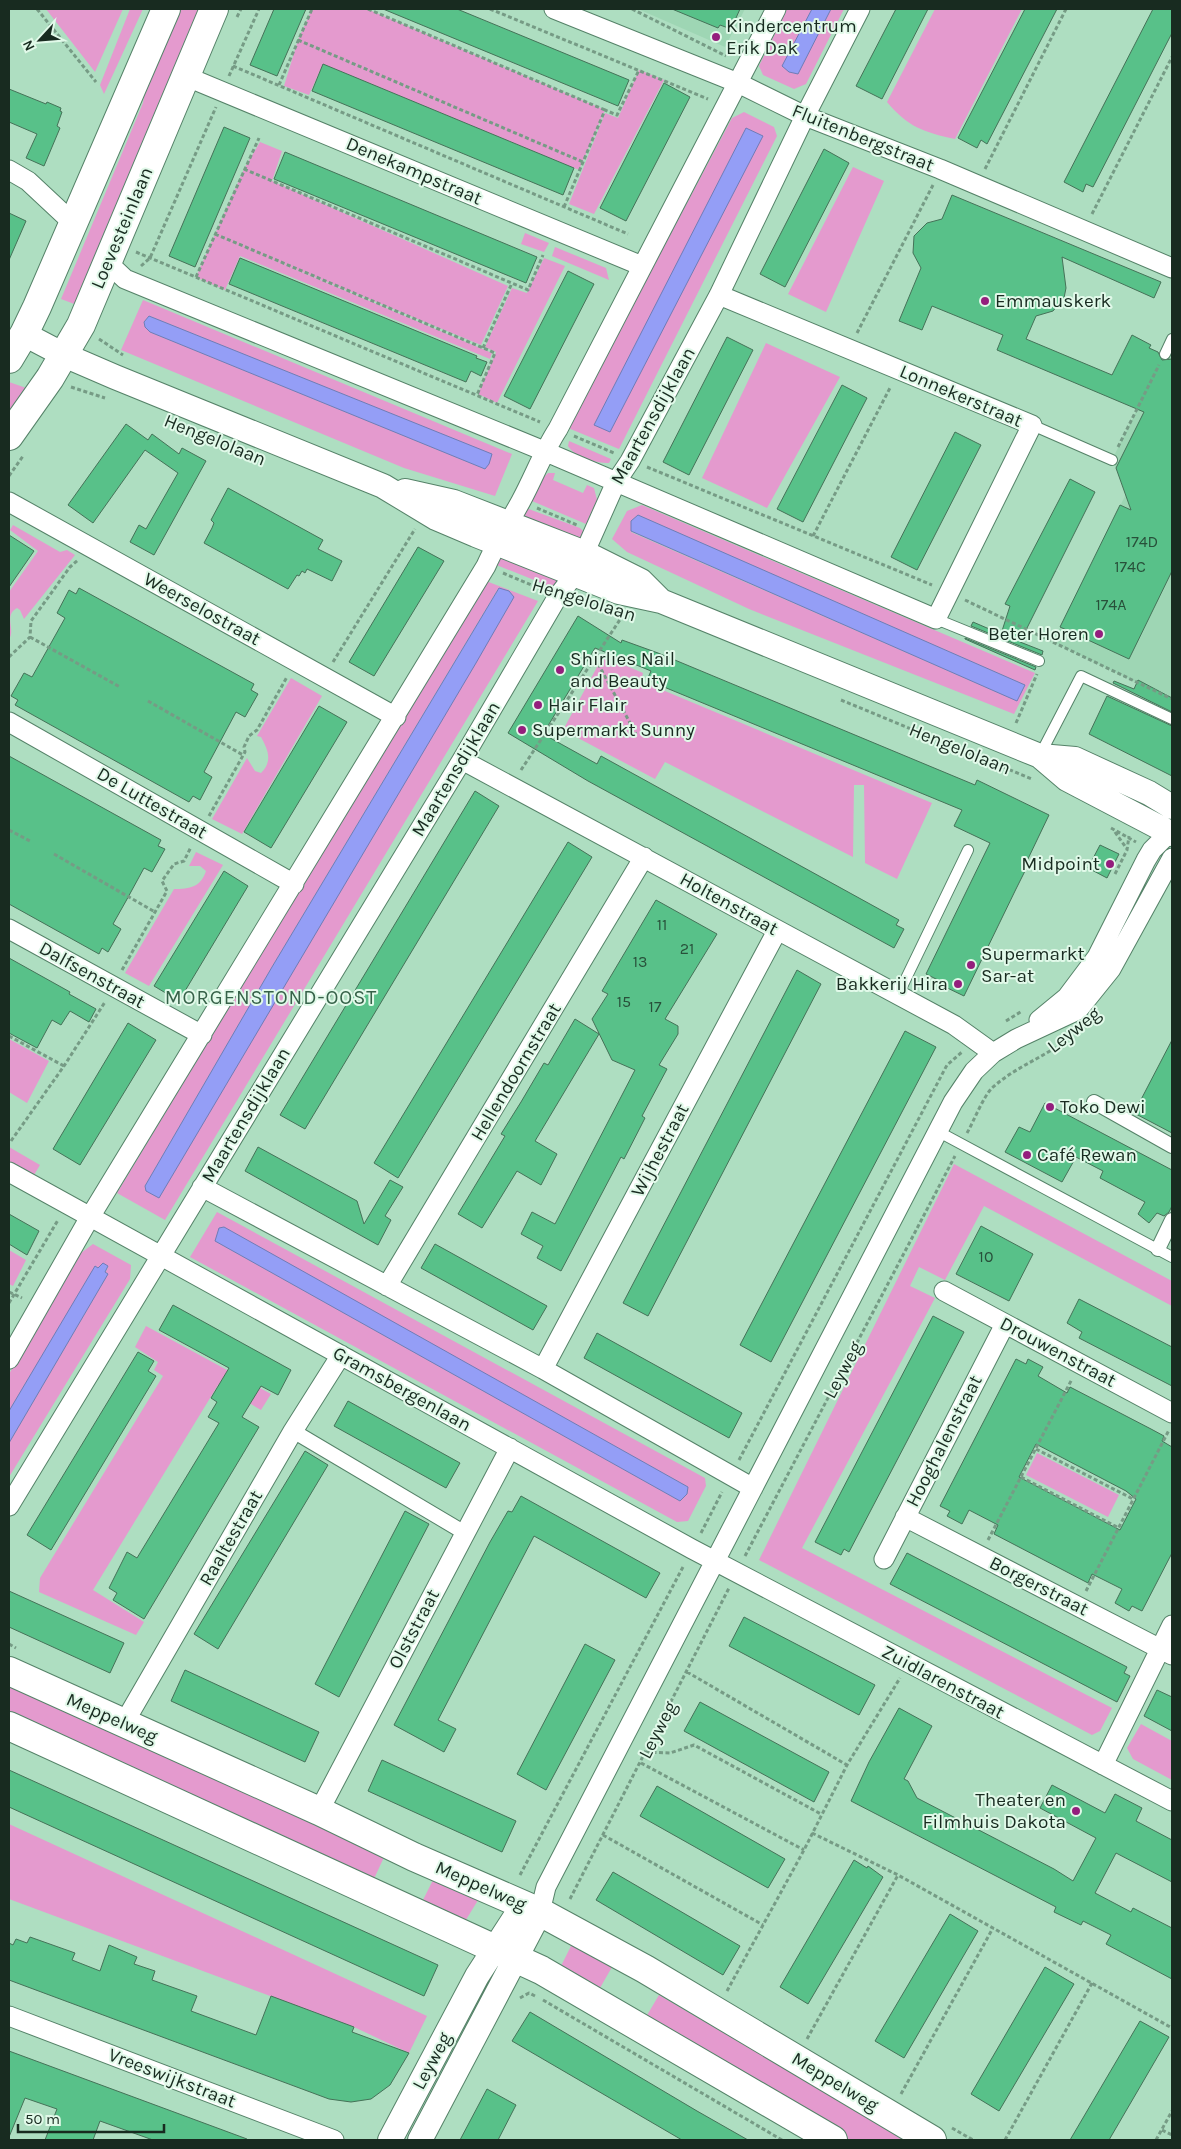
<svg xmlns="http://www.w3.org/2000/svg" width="1181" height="2149" font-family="Karla,sans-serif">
<rect width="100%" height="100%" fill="#aedec1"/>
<path fill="#9ed6b4" d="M638 9H745L725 47Z
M1172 339V700L1053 642 1127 492 1112 460Z"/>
<path fill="#e49ace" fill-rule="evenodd" d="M46 9H123L95 72Z
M130 9H143L104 94 100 85Z
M174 9H204L77 305 61 299 143 103 150 63Z
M312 9H367L605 110 579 170 323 64 309 95 284 86 298 40Z
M787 9H812L783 65 797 74 831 9H844L806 84 794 89 763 75 759 66Z
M935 9H1022L955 139C923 132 908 127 887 102Z
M639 70 664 80 594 214 569 204 605 113 618 118Z
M744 112 774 127 777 136 619 449 568 428 732 118Z
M260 142 282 151 272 181 508 286 481 345 264 256 492 353 490 359 240 256 225 290 196 277 244 169Z
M853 167 884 181 826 312 788 294Z
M525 233 549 243 544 252 521 244Z
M555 247 606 268 609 280 552 256Z
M544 258 565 266 497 403 478 394 496 352 485 347 512 288 527 293Z
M143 300 512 454 495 496 404 468 121 350ZM149 316 491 454V455L485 469 150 332 145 327 144 322Z
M766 343 840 377 767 508 702 478Z
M9 382 32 390 9 420Z
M569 441 611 459 609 463C595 463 576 458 568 446Z
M548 473H555L553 480 583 493 587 485 594 488 597 500 586 524 532 501 544 477Z
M642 505 1035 673 1014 714 749 609 627 552 612 539 627 511ZM638 515 1025 685V686L1017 701 631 532V521Z
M526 508 580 528 584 532 580 539 524 520 522 515Z
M13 525 60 552 67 550 75 555 24 619 20 610 17 608C3 616 16 629 9 639V592L38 551 10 530Z
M500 555 558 580 554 588 494 564Z
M486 581 538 601 165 1220 117 1193ZM498 589 509 591 279 993 159 1197 146 1191 145 1186 272 967Z
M603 656 643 673 641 681 932 803 897 879 865 863 864 785H854L853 857 665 762 655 779 563 730Z
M291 678 322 696 242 834 212 819 247 758 255 771 261 773C273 761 268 750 261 737L257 736Z
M196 852 223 865 149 986 125 973 174 889C190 889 201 887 206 871L200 866H189Z
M9 1039 49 1061 27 1103 9 1092Z
M9 1147 40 1165 34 1175 9 1161Z
M954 1164 1172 1281V1306L984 1206 945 1280 919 1267 910 1286 935 1298 802 1548 1112 1708 1100 1731 1092 1735 759 1560Z
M217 1212 705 1478 706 1486 688 1521 677 1522 190 1257ZM215 1241 485 1374 688 1487 687 1494 680 1501Z
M93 1244 131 1265 130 1279 9 1477V1443L108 1274 105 1273 108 1267H95L9 1411V1374L81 1253Z
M9 1250 26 1260 13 1286 9 1284Z
M146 1326 271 1394 261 1410 218 1385 93 1590 144 1622 136 1635 39 1592 40 1578 163 1376 154 1370 158 1362 135 1347Z
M1037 1453 1119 1495 1108 1517 1026 1475Z
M9 1680 386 1853 372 1883 9 1718Z
M1141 1724 1172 1741V1780L1133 1759 1127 1748Z
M9 1824 427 2016 409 2053 354 2027 9 1899Z
M435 1876 480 1897 464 1923 421 1904Z
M572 1944 612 1967 596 1995 558 1972Z
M659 1995 907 2140H845L643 2022Z"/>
<path fill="#949ef6" stroke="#6f7cb6" d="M812 9H831L798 74 789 72 782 66Z
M746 128 763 136 610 432 594 425Z
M149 316 492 454 489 464 485 469 150 332 145 327 144 322Z
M638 515 1025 685 1017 701 631 531V521Z
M499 588 509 591 514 597 476 663 159 1198 146 1191 145 1186 272 967Z
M224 1227 688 1487 687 1494 680 1501 215 1241 219 1228Z
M103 1263 108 1266 105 1272 108 1274 9 1443V1411L95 1266 98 1268Z"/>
<path fill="#58c189" stroke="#457258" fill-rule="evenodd" d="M274 9H306L277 76 250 65Z
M383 9H457L629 80 618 106Z
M672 9H740L731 29 720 25 718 28Z
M896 9H928L882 99 856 86Z
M1025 9H1057L987 144 981 140 977 148 958 138Z
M1153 9H1172V33L1093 187 1086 184 1083 192 1064 182Z
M323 64 574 168 563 195 312 91Z
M664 83 690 97 626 221 600 208Z
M9 89 46 104 47 102 61 108 60 111 62 112 57 126 60 128 44 166 26 158 37 134 9 122Z
M224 127 250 138 195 267 169 256Z
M824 149 849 163 785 287 760 274Z
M285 152 537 257 526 283 274 179Z
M952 195 1161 282 1154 298 1062 257 1066 288 1064 298 1053 311 1036 316 1026 339 1112 375 1132 335 1151 345 1149 348 1158 352 1162 360 1172 359V571L1129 659 1060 627 1120 505 1131 510 1116 468 1144 412 997 350 1003 335 932 306 922 330 899 321 921 268 913 253 914 236 927 223 942 219Z
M9 213 26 221 9 260Z
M240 258 477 356 476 358 487 362 481 376 471 371 466 382 229 284Z
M568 271 594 284 530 409 504 396Z
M727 337 753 350 689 475 663 462Z
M842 385 867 398 803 522 777 509Z
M126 424 148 440 152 434 179 454 182 448 206 461 154 555 130 542 139 525 146 529 178 473 145 450 93 523 68 505Z
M955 432 981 445 917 570 891 557Z
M1070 479 1095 492 1020 642 1043 651 1042 655 971 626 973 622 1001 634 1010 606 1005 604Z
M228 488 323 540 318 549 342 561 332 581 307 569 305 573 302 571 299 576 297 575 288 589 204 543 212 528 214 523 211 520Z
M9 535 34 551 9 587Z
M418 547 444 561 374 676 349 662Z
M79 588 254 684 251 690 258 694 245 717 236 712 204 772 212 777 200 800 193 796 189 802 15 705 18 700 11 696 24 673 32 677 65 618 57 613 69 590 76 594Z
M578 616 621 643 622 640 658 653 975 785 977 780 1049 815 1026 863 1028 865 1016 889 964 996 937 983 938 980 926 974 990 843 954 826 962 810 647 680 651 671 595 648 543 734 597 764 601 756 899 920 896 925 904 929 894 948 588 781 508 733Z
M965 638 1036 667 1035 670 965 639Z
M1138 680 1172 698V712L1113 683 1114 681 1134 689Z
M1107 696 1172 726V776L1089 734Z
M319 706 347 722 271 848 244 832Z
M9 756 161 840 158 846 165 849 152 872 144 868 126 901 113 924 121 929 108 952 102 948 99 954 9 904Z
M475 791 499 806 305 1129 280 1115Z
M568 842 592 857 398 1178 374 1163Z
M1100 845 1119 854 1107 878 1088 868Z
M224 871 248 886 179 1001 154 986Z
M656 900 717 934 665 1019 678 1026V1034L659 1065 667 1069 642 1116 645 1118 624 1159 621 1157 561 1271 537 1258 543 1246 521 1234 532 1212 555 1224 635 1070 612 1060 592 1019 608 994 602 991Z
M9 958 70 992 69 994 96 1009 89 1022 70 1011 61 1025 52 1020 37 1048 9 1033Z
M797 970 821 984 648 1316 623 1303Z
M575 1019 599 1034 535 1141 557 1154 541 1185 517 1171 482 1228 458 1214 505 1136 501 1134 521 1102 544 1063 548 1065Z
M128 1023 156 1040 80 1165 53 1149Z
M905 1031 936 1047 771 1362 740 1345Z
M1172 1040V1133L1134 1113Z
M1045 1103 1172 1170V1206L1169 1212 1164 1216 1157 1213 1149 1223 1138 1214 1145 1202 1100 1178 1103 1171 1076 1157 1062 1182 1005 1152 1019 1127 1030 1132Z
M258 1147 357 1201 364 1224 390 1180 403 1187 385 1216 391 1220 378 1245 245 1171Z
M9 1214 39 1231 27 1255 9 1244Z
M981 1226 1033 1254 1009 1301 956 1274Z
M435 1244 547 1306 533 1330 421 1268Z
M1079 1299 1172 1347V1386L1079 1338 1082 1332 1067 1323Z
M173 1305 291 1370 278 1395 261 1386 242 1417 259 1427 144 1619 113 1600 117 1593 109 1588 127 1552 137 1558 219 1423 208 1417 217 1402 211 1398 229 1368 159 1330Z
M933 1316 964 1332 849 1552 844 1549 841 1555 815 1542Z
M597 1333 742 1413 729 1438 584 1358Z
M138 1352 154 1361 148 1371 156 1376 51 1550 27 1535Z
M1016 1359 1026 1364 1028 1359 1043 1367 1038 1376 1067 1393 1070 1387 1151 1429 1164 1436 1162 1441 1172 1447V1553L1142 1611 1132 1606 1129 1611 1115 1603 1122 1589 1092 1574 1088 1583 994 1534 998 1525 969 1510 962 1524 947 1516 950 1511 940 1506ZM1036 1444 1126 1491 1136 1499 1120 1530 1019 1477Z
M348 1401 460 1463 446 1488 334 1426Z
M305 1451 328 1465 218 1649 194 1634Z
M521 1496 660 1573 646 1598 534 1536 438 1720 456 1729 444 1752 394 1725 490 1542 508 1511 512 1512Z
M405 1511 429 1524 339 1697 315 1684Z
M907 1553 1127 1667 1124 1673 1130 1676 1117 1702 890 1584Z
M9 1591 124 1643 110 1673 9 1627Z
M744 1617 875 1685 859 1715 729 1646Z
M585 1644 615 1660 546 1790 517 1774Z
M185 1670 319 1732 305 1762 171 1701Z
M1157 1690 1172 1697V1731L1144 1716Z
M700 1702 829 1772 814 1802 684 1731Z
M899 1708 932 1726 904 1779 908 1781 917 1798 1054 1869 1073 1881 1096 1838 1040 1808 1052 1785 1105 1813 1115 1794 1142 1808 1136 1821 1172 1840V1882L1116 1853 1095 1893 1131 1912 1133 1908 1172 1928V1979L1106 1944 1111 1935 1083 1921 1081 1925 1054 1912 1056 1907 851 1801 869 1762Z
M382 1760 516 1821 502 1852 368 1791Z
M9 1770 438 1965 424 1996 9 1807Z
M657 1786 785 1859 768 1888 640 1816Z
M854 1860 867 1868 868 1866 883 1877 808 2004 780 1987Z
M613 1872 740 1946 723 1975 596 1900Z
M950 1914 978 1931 904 2058 875 2041Z
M30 1937 75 1953 72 1960 100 1971 109 1945 137 1957 134 1964 155 1971 152 1980 197 1996 191 2011 256 2035 271 1996 354 2027 352 2032 409 2053 390 2085 371 2099 351 2102 329 2099 9 1980V1943L13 1945 16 1939 27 1943Z
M1045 1967 1074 1984 999 2111 971 2094Z
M530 2012 697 2111 748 2140H682L512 2041Z
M1140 2021 1169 2037 1144 2080 1109 2140H1070Z
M9 2051 247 2139V2140H153L100 2121 93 2140H45L57 2109 25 2098 9 2137Z
M487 2089 516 2105 498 2140H460Z"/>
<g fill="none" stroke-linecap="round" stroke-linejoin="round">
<defs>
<path id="service" d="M1165 354 1172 339
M1032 425 1112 460
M936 619 1039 661
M1040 755 1081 676 1172 719
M898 995 968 850
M939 1132 1172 1257"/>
<path id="pedestrian" d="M1094 1102 1172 1146
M1158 1249 1172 1220
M293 1431 465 1533"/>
<path id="minor" d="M554 9 738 83 805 116 940 169 1172 268
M185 76 642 266
M9 170 28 181 73 223
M108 263 125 279 544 451 936 619 1032 425 719 295
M9 502 396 717
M9 722 294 884
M462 760 954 1025 993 1053
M9 929 202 1035
M1039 1020 1067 997 1097 957 1146 860 1152 850 1172 830
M9 1172 692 1549 1172 1801
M202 1187 543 1369 753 1488
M387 1286 644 857
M944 1291 1172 1413
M9 1359 90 1217 486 566C496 543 509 523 521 501 534 477 543 452 558 429L776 9
M543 1369 777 931
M9 1506 462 760 558 596 575 574 616 482 630 461 719 295 805 116 860 9
M905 1517 1172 1655
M884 1559 1005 1324
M124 1723 293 1431 341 1355
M1103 1765 1172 1625
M319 1811 510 1448
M540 1912 546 1887 953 1102 974 1071 993 1053 1016 1039 1078 1010 1111 969 1172 858
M9 2016 334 2140"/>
<path id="tertiary" d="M24 334 64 355 115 377 383 486 436 518 476 535 619 592 661 601 1040 756 1075 759 1149 793 1172 807
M405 491 454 502 585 553 641 581 659 599
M1040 756 1067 779 1172 834
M390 2140 477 1976 523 1905
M420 2140 540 1912"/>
<path id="secondary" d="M9 359 24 334 37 307 166 9
M9 436 50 378 81 325 214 9
M9 1671 319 1811 414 1857 540 1912 645 1969 932 2140
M9 1726 541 1970 833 2140"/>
</defs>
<use href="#service" stroke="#558268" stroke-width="12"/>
<use href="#pedestrian" stroke="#558268" stroke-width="16"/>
<use href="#minor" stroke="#558268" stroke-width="21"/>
<use href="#tertiary" stroke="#558268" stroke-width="26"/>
<use href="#secondary" stroke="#558268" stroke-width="30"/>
<path stroke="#769b85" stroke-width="3" stroke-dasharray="4 2.5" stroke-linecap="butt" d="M37 9 96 82
M368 9 605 110
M490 9 708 99
M632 9 726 56
M237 17 241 9
M298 40 583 162
M233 66 628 234
M229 76 259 9
M279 85 312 9
M244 169 528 290 543 255
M985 169 1066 9
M564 207 605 110 617 115 639 70
M1092 214 1172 57
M215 234 495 353 477 395
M136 252 540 422
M141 266 150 258 216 107
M196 277 259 138
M857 333 933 185
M99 339 123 355
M483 348 512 283
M71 387 105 398
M574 436 614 453
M1118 447 1159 365
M647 467 932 585
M9 476 23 456
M537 508 577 525
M813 536 891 386
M503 573 541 589
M965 600 1172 699
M30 637 120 687
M9 657 30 637 31 621 70 567 78 560
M595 658 636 734
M333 662 415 529
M841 700 1032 779
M148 701 243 755
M1016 723 1037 674
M521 770 623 615
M209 816 245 752 244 747 249 736 257 730 287 677
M1111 828 1136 842
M9 830 30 841
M1115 832 1127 849
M54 854 155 912
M1115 874 1127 850 1129 836
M122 970 167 891 162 881 174 864 184 861 191 847
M1006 1021 1022 1011
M9 1036 64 1066
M967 1133C974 1121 983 1097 992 1088 1016 1066 1048 1056 1073 1035
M11 1141 64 1066 105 1002
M9 1292 22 1298
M9 1303 58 1220
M1036 1449 1133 1499
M739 1460 947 1065 962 1052
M1021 1477 1119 1528
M701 1533 722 1492
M988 1540 1072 1379
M745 1556 955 1156
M1086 1591 1169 1430
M9 1644 16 1648
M687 1672 847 1765
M646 1752 670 1753 694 1745 821 1814
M641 1763 804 1850
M812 1833 898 1875 1172 2028
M603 1835 763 1925
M520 1875 684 1565
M570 1899 729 1588
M727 1991 804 1850 847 1765 900 1678
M520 1998 529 1993 537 1997
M543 2000 782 2140
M807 2039 898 1875
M901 2094 993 1928
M952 2128 973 2140
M1162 2130 1172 2135
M1005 2140 1092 1983
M1156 2140 1172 2111"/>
<use href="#service" stroke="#fff" stroke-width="10"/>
<use href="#pedestrian" stroke="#fff" stroke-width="14"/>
<use href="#minor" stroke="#fff" stroke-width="19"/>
<use href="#tertiary" stroke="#fff" stroke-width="24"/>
<use href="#secondary" stroke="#fff" stroke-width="28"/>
</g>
<g fill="#941f7d" stroke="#e1f9e9" stroke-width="2">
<circle cx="716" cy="37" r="5"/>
<circle cx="985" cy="301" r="5"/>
<circle cx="1099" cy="634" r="5"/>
<circle cx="560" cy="670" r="5"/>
<circle cx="538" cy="705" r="5"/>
<circle cx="522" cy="730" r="5"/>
<circle cx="1110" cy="864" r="5"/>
<circle cx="971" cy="965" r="5"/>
<circle cx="958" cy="984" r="5"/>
<circle cx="1050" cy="1107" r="5"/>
<circle cx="1027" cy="1155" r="5"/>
<circle cx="1076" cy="1811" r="5"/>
</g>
<g text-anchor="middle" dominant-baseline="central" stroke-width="4" stroke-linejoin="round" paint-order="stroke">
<g font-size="16" fill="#28503a">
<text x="1142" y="541">174D</text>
<text x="1130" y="566">174C</text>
<text x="1111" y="604">174A</text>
<text x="662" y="924">11</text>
<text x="687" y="948">21</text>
<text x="640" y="961">13</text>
<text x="624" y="1001">15</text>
<text x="655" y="1006">17</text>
<text x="986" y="1256">10</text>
</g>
<g font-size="19" fill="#182b20" stroke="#e1f9e9" text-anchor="start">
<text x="726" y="26">Kindercentrum<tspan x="726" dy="22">Erik Dak</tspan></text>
<text x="995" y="301">Emmauskerk</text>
<text x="1089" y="634" text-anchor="end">Beter Horen</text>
<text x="570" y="659">Shirlies Nail<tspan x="570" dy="22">and Beauty</tspan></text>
<text x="548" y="705">Hair Flair</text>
<text x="532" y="730">Supermarkt Sunny</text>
<text x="1100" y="864" text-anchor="end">Midpoint</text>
<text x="981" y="954">Supermarkt<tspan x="981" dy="22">Sar-at</tspan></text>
<text x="948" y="984" text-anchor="end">Bakkerij Hira</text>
<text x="1060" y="1107">Toko Dewi</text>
<text x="1037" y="1155">Café Rewan</text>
<text x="1066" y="1800" text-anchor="end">Theater en<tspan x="1066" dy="22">Filmhuis Dakota</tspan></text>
</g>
<g font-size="19" fill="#182b20" stroke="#e1f9e9">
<text transform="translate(863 138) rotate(22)">Fluitenbergstraat</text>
<text transform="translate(414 171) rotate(23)">Denekampstraat</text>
<text transform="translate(122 228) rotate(-67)">Loevesteinlaan</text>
<text transform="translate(961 396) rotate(23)">Lonnekerstraat</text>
<text transform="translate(653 416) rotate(-61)">Maartensdijklaan</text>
<text transform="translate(215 440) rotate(22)">Hengelolaan</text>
<text transform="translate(584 600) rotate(17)">Hengelolaan</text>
<text transform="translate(202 609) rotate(29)">Weerselostraat</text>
<text transform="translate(960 749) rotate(22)">Hengelolaan</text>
<text transform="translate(456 769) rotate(-59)">Maartensdijklaan</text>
<text transform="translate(152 803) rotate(30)">De Luttestraat</text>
<text transform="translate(729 904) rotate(29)">Holtenstraat</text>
<text transform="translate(92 975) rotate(29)">Dalfsenstraat</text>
<text transform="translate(1074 1030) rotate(-38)">Leyweg</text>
<text transform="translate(516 1072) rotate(-59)">Hellendoornstraat</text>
<text transform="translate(246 1115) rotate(-59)">Maartensdijklaan</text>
<text transform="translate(660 1150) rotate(-62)">Wijhestraat</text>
<text transform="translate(1058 1352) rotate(28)">Drouwenstraat</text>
<text transform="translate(843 1370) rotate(-62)">Leyweg</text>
<text transform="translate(402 1389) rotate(29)">Gramsbergenlaan</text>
<text transform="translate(944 1441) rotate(-63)">Hooghalenstraat</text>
<text transform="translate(231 1538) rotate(-60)">Raaltestraat</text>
<text transform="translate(1039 1586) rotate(27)">Borgerstraat</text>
<text transform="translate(414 1629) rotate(-62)">Olststraat</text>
<text transform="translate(943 1682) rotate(28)">Zuidlarenstraat</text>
<text transform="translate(112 1718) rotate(24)">Meppelweg</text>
<text transform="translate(658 1730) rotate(-63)">Leyweg</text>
<text transform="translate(481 1886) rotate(24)">Meppelweg</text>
<text transform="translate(432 2061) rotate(-62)">Leyweg</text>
<text transform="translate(172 2078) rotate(21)">Vreeswijkstraat</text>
<text transform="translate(835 2082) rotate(31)">Meppelweg</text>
</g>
<g font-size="20" letter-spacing="1" fill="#366249" stroke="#e1f9e9">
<text x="271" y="997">MORGENSTOND-OOST</text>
</g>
</g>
<rect width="1181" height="2149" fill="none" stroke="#182b20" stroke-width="20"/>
<g transform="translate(40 40) rotate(244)" stroke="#e1f9e9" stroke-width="4" paint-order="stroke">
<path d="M0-4L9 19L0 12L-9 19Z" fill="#182b20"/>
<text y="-8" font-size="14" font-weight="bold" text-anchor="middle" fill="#182b20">N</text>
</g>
<path d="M18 2124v8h146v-8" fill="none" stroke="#182b20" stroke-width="2.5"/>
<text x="25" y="2124" font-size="15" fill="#182b20" stroke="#e1f9e9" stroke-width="4" paint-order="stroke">50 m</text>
</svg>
